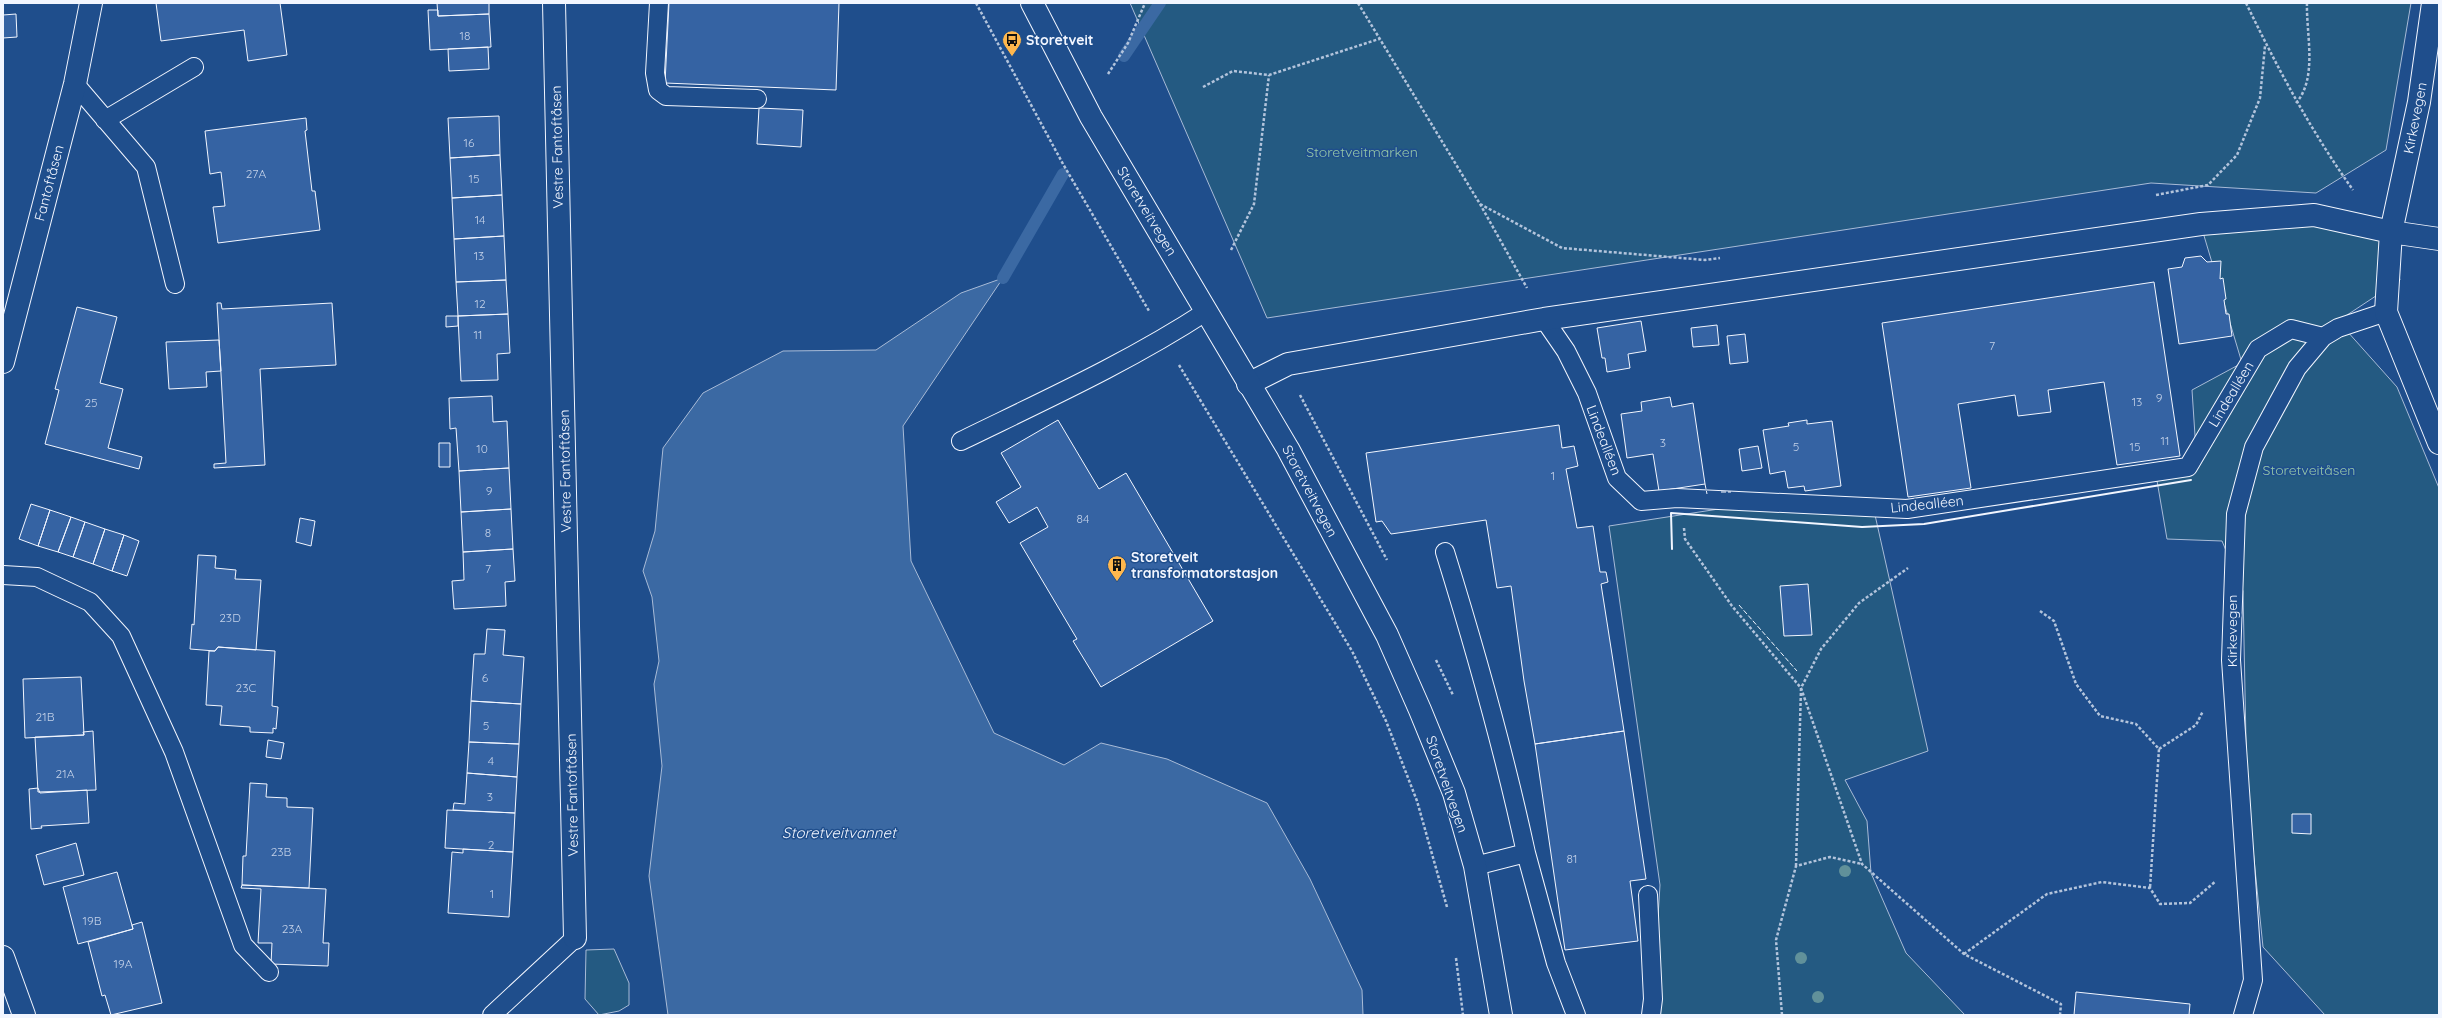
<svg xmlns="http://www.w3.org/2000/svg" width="2442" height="1018" font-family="Quicksand,sans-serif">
<rect width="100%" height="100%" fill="#1f4e8c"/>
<path fill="#245a82" stroke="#a8bbd7" d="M1130 3H2411L2386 150 2316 193 2151 183 1267 318Z
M2385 222 2400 280 2338 321 2397 387 2439 488V1015H2325L2263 947 2247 791 2243 591 2222 541 2167 539 2156 475 2197 466 2192 390 2242 363 2202 229Z
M1751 504 1875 515 1928 751 1845 780 1867 821 1871 873 1906 953 1965 1015H1652L1660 885 1609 526Z
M614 949 629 983V1005L619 1011 599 1015 585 999 586 950Z"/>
<path fill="#3b69a3" stroke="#a8bbd7" d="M1003 278 903 426 911 561 994 733 1064 765 1101 743 1167 759 1267 803 1310 879 1362 990 1363 1015H668L649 876 662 766 654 684 659 661 652 597 643 571 655 531 663 448 703 393 783 351 876 350 961 293Z"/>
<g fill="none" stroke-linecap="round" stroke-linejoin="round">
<path stroke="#3b69a3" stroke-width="12" d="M1124 56 1160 3
M1003 278 1063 174"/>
</g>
<path fill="#3563a3" stroke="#f2f6ff" d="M156 3H280L287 55 248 61 244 30 161 41Z
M437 3H489V14L438 16Z
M669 3H839L836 90 665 83Z
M428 10H438V16L489 14 491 47 430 50Z
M16 14 17 37 3 38V15Z
M488 47 489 69 449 71 448 49Z
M759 108 803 110 801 147 757 144Z
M499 116 500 155 450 158 448 118Z
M306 118 307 130 305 131 312 191H315L320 230 218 243 213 207 225 206 221 172 210 174 205 131Z
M500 155 502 195 452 198 450 158Z
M502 195 504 236 454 239 452 198Z
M504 236 506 280 456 282 454 239Z
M2201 256 2207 262 2221 261 2220 279 2223 278 2226 299 2224 300 2226 314H2229L2232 336 2179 344 2168 269 2182 267 2185 258Z
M506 280 508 314 458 316 456 282Z
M2154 282 2180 456 2117 465 2104 382 2048 390 2051 412 2018 416 2015 395 1958 404 1971 488 1908 497 1882 323Z
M217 303H221L222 309 332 303 336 365 260 369 265 465 214 468V464L226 463Z
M77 307 117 317 100 383 123 389 108 448 142 457 139 469 45 444 59 390 55 389Z
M508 314 510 353 497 354 498 380 461 381 458 316Z
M446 316H458V326L446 327Z
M1641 321 1646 351 1628 354 1630 368 1607 372 1605 358H1602L1597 328Z
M1717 325 1719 345 1693 347 1691 328Z
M1745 334 1748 362 1730 364 1727 336Z
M219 340 221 371 206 372 207 387 169 389 166 342Z
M492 396 493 422 507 421 509 468 459 471 456 428 450 429 449 398Z
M1670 397 1672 407 1693 403 1705 484 1659 491 1653 454 1627 458 1621 414 1642 411 1641 402Z
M1058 420 1099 489 1126 473 1213 621 1101 687 1073 641 1077 639 1020 543 1048 527 1037 507 1009 523 996 502 1021 487 1001 453Z
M1807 420V424L1832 421 1841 486 1805 491 1804 486 1788 488 1785 471 1770 474 1763 430 1789 426 1788 423Z
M1559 425 1562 448 1574 446 1578 466 1566 469 1577 528 1593 526 1600 572H1606L1608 582 1601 584 1624 731 1535 744 1524 681 1511 586 1497 588 1486 520 1391 534 1382 521 1376 522 1366 453Z
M439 443H450V467H439Z
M1758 446 1762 468 1742 471 1739 449Z
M509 468 511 509 461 512 459 471Z
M31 504 50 510 38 546 19 539Z
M511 509 513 549 463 552 461 512Z
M50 510 71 517 58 552 38 546Z
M71 517 85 522 73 557 58 552Z
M300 518 315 521 311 546 296 542Z
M85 522 105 529 93 564 73 557Z
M105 529 124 535 112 571 93 564Z
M124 535 139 541 127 576 112 571Z
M513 549 515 581 505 582 506 606 454 609 452 581 464 580 463 552Z
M198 555 216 556 215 568 236 570 235 579 261 580 256 650 218 647 215 651 190 649 192 624 194 625Z
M1808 584 1812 635 1784 636 1780 586Z
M487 629 505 630 503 655 524 657 521 704 471 701 474 654H485Z
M218 647 275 651 272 706 278 707 276 729 273 728V733L250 732V727L220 725 222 706 206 705 209 651H215Z
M81 677 84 735 25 738 23 679Z
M471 701 521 704 519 744 469 742Z
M93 731 96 790 38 792 35 737 84 735 83 732Z
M1624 731 1646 879 1630 881 1638 941 1565 950 1535 744Z
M268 740 284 743 281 759 266 757Z
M469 742 519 744 517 777 467 773Z
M467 773 517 777 515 813 453 810 454 803 465 804Z
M250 783 267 784 266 797 287 798V807L313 808 309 888 242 885 243 856H246Z
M38 788 40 793 87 790 89 823 41 826 42 828 31 829 29 789Z
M447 810 515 813 513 852 445 848Z
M2292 814H2311V834L2292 833Z
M76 843 84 875 44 885 36 855Z
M463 849 513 852 509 917 448 913 452 852 463 853Z
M117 872 133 929 78 944 63 887Z
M242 885 326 889 323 943H329L328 966 271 964 272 943H258L261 889 241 888Z
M142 922 162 1003 111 1015 105 995 102 996 88 942 133 929 132 925Z
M2076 992 2190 1004 2189 1015H2074Z"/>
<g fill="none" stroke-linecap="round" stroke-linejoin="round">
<defs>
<path id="lane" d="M659 3 655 73 658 90 666 96 757 99
M75 84 146 167 175 284
M105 120 194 67
M1544 319 1566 351 1587 393 1617 478 1641 501 1677 498 1907 509 2188 467 2258 349 2291 329 2323 337
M961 441C1045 400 1129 362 1207 311
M1445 552C1476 652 1504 751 1526 853
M3 575 37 577 90 602 121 636 174 752 243 945 269 972
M1475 866 1526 853 1556 963 1576 1015
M1648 895 1653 999 1651 1015
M492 1015 575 938
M2243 1015 2253 980 2231 660 2236 514 2254 447 2297 368 2323 337 2338 328 2386 312"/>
<path id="street" d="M554 3 575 938
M2433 3 2419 102 2391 232 2386 312 2439 443
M3 362 75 84 91 3
M1248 384 1288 364 1544 319 2201 224 2314 215 2391 232 2439 239
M3 957 24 1015"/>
<path id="primary" d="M1032 3 1091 117 1288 449 1387 635 1420 710 1454 793 1475 866 1501 1015"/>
</defs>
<use href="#lane" stroke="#f2f6ff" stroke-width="20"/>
<use href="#street" stroke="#f2f6ff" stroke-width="24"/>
<use href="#primary" stroke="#f2f6ff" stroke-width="24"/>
<path stroke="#b3c4dc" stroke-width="2.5" stroke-dasharray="3 2" stroke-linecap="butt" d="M976 3 1063 164 1149 311
M1358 3 1480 204 1527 288
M2246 3C2278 69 2311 131 2353 190
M1108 74 1128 43 1145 3
M1203 87 1233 71 1269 75 1379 39
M2296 103C2318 78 2306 34 2307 3
M2156 195 2208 185 2237 155 2260 98 2265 46
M1480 204 1562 248 1705 260 1720 258
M1231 250 1254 204 1269 75
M1179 365 1352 651 1386 721 1417 801 1447 907
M1300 395 1387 560
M1684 528 1685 539 1732 606 1801 688 1862 864 1964 954 2061 1004 2060 1015
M2040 611 2054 621 2076 684 2100 716 2136 724 2159 749 2150 888
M1436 660 1453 695
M2159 749 2196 725 2203 711
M1796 866 1801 688 1821 649 1859 603 1908 568
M1964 954 2047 894 2102 882 2150 888 2160 904 2190 903 2216 881
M1456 958 1463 1015
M1782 1015 1776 940 1796 866 1830 857 1862 864"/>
<use href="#lane" stroke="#1f4e8c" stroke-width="18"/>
<use href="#street" stroke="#1f4e8c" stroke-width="22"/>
<use href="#primary" stroke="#1f4e8c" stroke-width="22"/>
<path stroke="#f2f6ff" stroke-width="1" stroke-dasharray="5 2" stroke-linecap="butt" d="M1705 484 1707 494
M1721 492H1731
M1739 605 1797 671"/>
<path stroke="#f2f6ff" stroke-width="2" d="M1672 549 1671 513 1862 527 1924 524 2191 480"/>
</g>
<g fill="#61919a">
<circle cx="1845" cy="871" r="6"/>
<circle cx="1801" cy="958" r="6"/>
<circle cx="1818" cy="997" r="6"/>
</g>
<defs>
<symbol id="bus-pin" viewBox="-11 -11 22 30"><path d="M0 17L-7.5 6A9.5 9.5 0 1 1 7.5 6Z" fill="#ffb74d" stroke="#1f4e8c"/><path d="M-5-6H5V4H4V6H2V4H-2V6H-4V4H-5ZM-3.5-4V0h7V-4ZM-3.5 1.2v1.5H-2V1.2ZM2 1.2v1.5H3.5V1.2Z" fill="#111"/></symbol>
<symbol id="building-pin" viewBox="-11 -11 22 30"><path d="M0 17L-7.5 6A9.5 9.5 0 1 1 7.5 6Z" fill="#ffb74d" stroke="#1f4e8c"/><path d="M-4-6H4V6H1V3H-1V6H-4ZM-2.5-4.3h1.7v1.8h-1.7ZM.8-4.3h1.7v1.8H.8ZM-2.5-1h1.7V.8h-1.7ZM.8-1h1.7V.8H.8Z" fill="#111"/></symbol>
</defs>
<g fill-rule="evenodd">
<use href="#bus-pin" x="1001" y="29" width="22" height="30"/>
<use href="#building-pin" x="1106" y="554" width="22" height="30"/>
</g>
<g text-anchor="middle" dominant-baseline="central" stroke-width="3" stroke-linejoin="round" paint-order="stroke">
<g font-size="12" fill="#c3d1e8">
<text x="465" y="35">18</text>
<text x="469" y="142">16</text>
<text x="256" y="173">27A</text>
<text x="474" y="178">15</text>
<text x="480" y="219">14</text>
<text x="479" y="255">13</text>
<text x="480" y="303">12</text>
<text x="478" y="334">11</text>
<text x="1992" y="345">7</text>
<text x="2159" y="397">9</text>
<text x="2137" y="401">13</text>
<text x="91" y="402">25</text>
<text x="2165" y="440">11</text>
<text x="1663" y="442">3</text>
<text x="1796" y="446">5</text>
<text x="2135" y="446">15</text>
<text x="482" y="448">10</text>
<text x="1553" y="475">1</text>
<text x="489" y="490">9</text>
<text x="1083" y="518">84</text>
<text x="488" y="532">8</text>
<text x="488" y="568">7</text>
<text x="230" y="617">23D</text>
<text x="485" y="677">6</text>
<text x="246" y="687">23C</text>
<text x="45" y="716">21B</text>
<text x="486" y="725">5</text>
<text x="491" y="760">4</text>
<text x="65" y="773">21A</text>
<text x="490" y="796">3</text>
<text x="491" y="844">2</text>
<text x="281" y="851">23B</text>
<text x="1572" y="858">81</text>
<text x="492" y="893">1</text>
<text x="92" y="920">19B</text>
<text x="292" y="928">23A</text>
<text x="123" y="963">19A</text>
</g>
<g font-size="14" font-weight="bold" fill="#f2f6ff" stroke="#1f4e8c" text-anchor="start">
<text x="1026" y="40">Storetveit</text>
<text x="1131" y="557">Storetveit<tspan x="1131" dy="16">transformatorstasjon</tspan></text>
</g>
<g font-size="14" fill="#f2f6ff" stroke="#1f4e8c">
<text transform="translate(2415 118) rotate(-79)">Kirkevegen</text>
<text transform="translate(557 147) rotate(-91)">Vestre Fantoftåsen</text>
<text transform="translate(49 183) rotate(-75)">Fantoftåsen</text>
<text transform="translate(1147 211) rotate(59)">Storetveitvegen</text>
<text transform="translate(2231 394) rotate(-59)">Lindealléen</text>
<text transform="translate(1604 440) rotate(69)">Lindealléen</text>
<text transform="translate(565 471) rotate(-91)">Vestre Fantoftåsen</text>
<text transform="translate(1310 491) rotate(62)">Storetveitvegen</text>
<text transform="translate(1927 504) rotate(-6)">Lindealléen</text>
<text transform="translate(2232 631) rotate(-90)">Kirkevegen</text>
<text transform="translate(1447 784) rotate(71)">Storetveitvegen</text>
<text transform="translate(572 795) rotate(-91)">Vestre Fantoftåsen</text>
</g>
<g font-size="14" fill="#97c8a6" stroke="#1f4e8c">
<text x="1362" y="152">Storetveitmarken</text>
<text x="2309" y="470">Storetveitåsen</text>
</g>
<g font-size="15" font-style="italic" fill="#f2f6ff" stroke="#1f4e8c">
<text x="839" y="832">Storetveitvannet</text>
</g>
</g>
<rect width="2442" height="1018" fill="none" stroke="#f2f6ff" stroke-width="8"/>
</svg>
